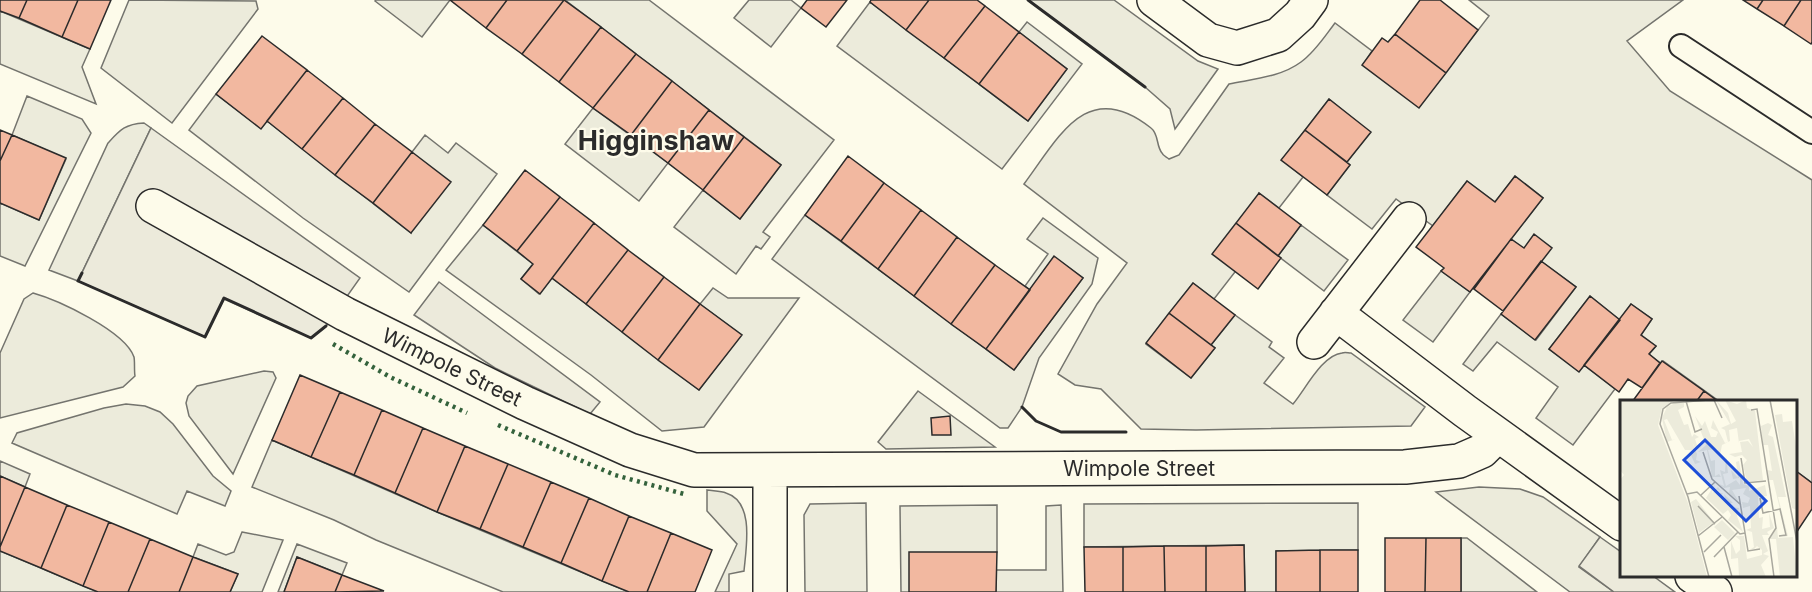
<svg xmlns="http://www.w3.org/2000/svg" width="1812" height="592" font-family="Inter,sans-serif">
<rect width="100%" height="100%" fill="#fdfbea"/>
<path fill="#ecebdb" stroke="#74746e" stroke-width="1.5" d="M129 0 256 1 258 9 172 123 101 68Z
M376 0H450L422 37 375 1Z
M565 0H649L834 140 763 232 770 237 761 249 756 246 736 274 674 227 703 190 740 219 781 165Z
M749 0H791L801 8 771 47 734 18Z
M1028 0H1114L1198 61 1218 69 1175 129 1170 109 1145 87Z
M1469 0H1683L1627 41 1670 91 1812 180V483L1796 471V402L1719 401 1663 361 1660 363 1649 354 1656 346 1641 335 1652 319 1631 304 1620 320 1590 296 1549 349 1579 371 1584 365 1615 389 1573 445 1536 418 1558 387 1497 342 1473 371 1463 364 1501 314 1536 340 1576 287 1511 239 1543 198 1515 176 1495 202 1467 181 1433 226 1396 199 1372 229 1327 195 1350 165 1347 162 1370 132 1329 99 1282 160 1303 177 1279 208 1259 193 1235 272 1214 299 1193 283 1146 344 1191 378 1215 348 1211 345 1235 315 1272 342 1269 347 1284 358 1264 383 1293 404C1305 390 1322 355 1342 353 1345 352 1348 353 1351 353L1425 407 1411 426 1196 430 1141 429 1101 389 1075 385 1058 374 1097 304 1127 263 1024 184C1059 137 1087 77 1151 128 1159 134 1156 146 1162 153 1163 156 1167 157 1169 159L1179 155 1229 84C1253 79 1281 77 1301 62 1315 52 1325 36 1335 23L1372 51 1363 65 1419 107 1489 16Z
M870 2 1028 121 1067 69 1019 32 1027 22 1082 64 1002 169 837 46Z
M0 11 90 49 82 67 96 104 0 64Z
M216 94 261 128 267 121 411 233 412 152 425 135 448 153 456 143 497 174 409 292 303 218 189 130Z
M27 96 82 119 91 133 25 266 0 256V203L39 220 66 159 12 135Z
M593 108 668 163 639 201 565 144Z
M144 123 151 128 78 281 49 270 108 143C120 130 125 124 144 123Z
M805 215 1014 370 1083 278 1054 257 1030 290 1025 286 1048 254 1027 239 1043 218 1098 258 1092 284 1039 358 1022 407 1008 428H1000L772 259Z
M483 225 533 264 521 279 539 294 552 278 699 390 741 335 700 304 713 288 728 298H799L704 427 662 431 591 375 446 270Z
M1301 225 1348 260 1324 291 1278 256Z
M1441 271 1470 292 1433 342 1403 320Z
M33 293C58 300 125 331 134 357 135 362 134 370 135 376L123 387 0 418V353L24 299Z
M264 371 273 372 276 378 233 474 189 416 186 403 188 396 197 386Z
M918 391 995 447 886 449 878 442Z
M126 404 145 406 160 412 173 424 213 476 231 491 225 506 187 491 177 514 12 443 17 433 104 408Z
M272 440 437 512 629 592H503L376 540 334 520 252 487Z
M0 461 30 474 25 487 0 476Z
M1479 487 1520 489 1543 497 1600 537 1579 567 1614 592H1570L1436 492Z
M707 490C713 491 721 491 726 493 755 502 746 548 744 571L729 574V592H715L737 544 707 511Z
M866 503 867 592H805L804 515 810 504Z
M1358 503V550L1276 551V592H1245L1244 545 1084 547V504Z
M997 505V552L909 592H901L900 506Z
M1061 505 1063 592H996V570H1046V506Z
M242 532 283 540 262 592H230L238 574 193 557 198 544 226 555 234 552Z
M1461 538H1467L1537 592H1461Z
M297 544 347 563 342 575 297 557 284 592H278Z
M0 551 98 592H0Z"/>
<path fill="#eceadb" stroke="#74746e" stroke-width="1.5" d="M151 128 360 278 326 326 311 338 224 299 205 337 78 281Z
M439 282 600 402 590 414 495 368 414 315Z
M1600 537 1621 552 1622 576H1653L1675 592H1614L1579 566Z"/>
<path fill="#f2b8a0" stroke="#2b2b2b" stroke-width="1.5" d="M0 0H27L19 18 0 11Z
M27 0H78L62 37 19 18Z
M78 0H111L90 49 62 37Z
M450 0H507L486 28Z
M507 0H564L522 54 486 28Z
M564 0 601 27 559 82 522 54Z
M807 0H847L826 27 801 8Z
M871 0H929L906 30 870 2Z
M929 0H977L985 6 944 58 906 30Z
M1420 0H1440L1478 30 1446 73 1395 34Z
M1743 0H1763L1757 9Z
M1763 0H1801L1784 26 1757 9Z
M1801 0H1812V42L1811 44 1784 26Z
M985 6 1019 32 979 84 944 58Z
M601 27 636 54 593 108 559 82Z
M1019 32 1067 69 1028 121 979 84Z
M1395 34 1446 73 1419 108 1362 65 1382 38 1388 42Z
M262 36 307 70 261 129 216 94Z
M636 54 672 81 631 135 593 108Z
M307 70 343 98 302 149 267 121Z
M672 81 709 110 668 163 631 135Z
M343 98 375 124 335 175 302 149Z
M1329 99 1371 132 1347 162 1305 130Z
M709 110 744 137 703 190 668 163Z
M375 124 412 152 373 203 335 175Z
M0 130 12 135 0 161Z
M1305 130 1350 165 1327 195 1281 160Z
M12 135 66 158 39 220 0 203V161Z
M744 137 781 165 740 219 703 190Z
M412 152 451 182 411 233 373 203Z
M848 156 884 183 841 241 805 215Z
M525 170 560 197 517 251 483 225Z
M1515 176 1543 198 1470 292 1441 271 1444 268 1416 247 1467 181 1495 202Z
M884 183 921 210 878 269 841 241Z
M1259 193 1301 225 1278 256 1236 223Z
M560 197 594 223 540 294 521 279 533 264 517 251Z
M921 210 957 237 914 296 878 269Z
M594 223 628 250 586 304 552 278Z
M1236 223 1281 258 1258 289 1212 254Z
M1534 234 1552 248 1503 311 1474 289 1511 239 1524 248Z
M957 237 995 265 951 324 914 296Z
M628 250 664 277 622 332 586 304Z
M1054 256 1083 278 1014 370 986 349Z
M1541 261 1576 287 1535 340 1501 314Z
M995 265 1030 290 986 349 951 324Z
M664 277 700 304 658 360 622 332Z
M1193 283 1235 315 1211 345 1169 313Z
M1590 296 1620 320 1579 372 1549 349Z
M700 304 742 335 699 390 658 360Z
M1631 304 1652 319 1641 335 1656 346 1649 354 1660 363 1642 388 1628 379 1619 392 1584 365Z
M1169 313 1215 348 1191 378 1146 343Z
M1662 361 1704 391 1696 402H1632Z
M300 375 340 392 311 457 272 440Z
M1704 391 1719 402H1696Z
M340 392 382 410 354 475 311 457Z
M382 410 423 428 395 493 354 475Z
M950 416 951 435H932L931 418Z
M423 428 465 446 437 512 395 493Z
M465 446 508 464 480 529 437 512Z
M508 464 551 482 523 547 480 529Z
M1796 471 1812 483V509L1796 533Z
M0 476 25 487 0 547Z
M551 482 589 498 561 563 523 547Z
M25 487 67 505 41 568 0 551V547Z
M589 498 629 516 602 581 561 563Z
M67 505 109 522 83 586 41 568Z
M629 516 671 533 647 592H629L602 581Z
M109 522 150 539 128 592H98L83 586Z
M671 533 712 550 695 592H647Z
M1385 538H1426L1425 592H1385Z
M1426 538H1461V592H1425Z
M150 539 193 557 179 592H128Z
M1244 545 1245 592H1206V546Z
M1164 546 1165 592H1123V547Z
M1164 546H1206V592H1165Z
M1084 547H1123V592H1085Z
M1320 550V592H1276V551Z
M1320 550H1358V592H1320Z
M909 552H997L996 592H909Z
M193 557 238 574 230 592H179Z
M297 557 342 575 335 592H284Z
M342 575 384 591 335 592Z"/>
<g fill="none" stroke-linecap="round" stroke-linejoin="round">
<defs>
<path id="service" d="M1681 46 1812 132"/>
<path id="minor" d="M1154 0 1208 40 1237 48 1278 35 1300 15 1311 0
M153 206 345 314 525 403 630 450 694 470 1405 467 1459 461 1482 451 1498 435
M1336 313 1465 411 1622 524
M1314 342 1409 219
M770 470V592
M1692 576 1715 592"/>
</defs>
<use href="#service" stroke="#2b2b2b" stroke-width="26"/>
<use href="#minor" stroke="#2b2b2b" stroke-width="36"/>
<use href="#service" stroke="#fdfbea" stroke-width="22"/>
<use href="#minor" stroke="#fdfbea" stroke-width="33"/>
<path stroke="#34623c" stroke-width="4.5" stroke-dasharray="3 4.5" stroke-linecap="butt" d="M333 344 390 377 467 413
M498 425 615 475 684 494"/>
<path stroke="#2b2b2b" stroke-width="3" d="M1028 0 1145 87
M82 273 78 281 205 337 224 298 311 338 326 326
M1022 407 1036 421 1061 432H1126"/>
</g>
<g text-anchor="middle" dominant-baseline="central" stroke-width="4.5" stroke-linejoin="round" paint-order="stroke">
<g font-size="21" fill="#2b2b2b" stroke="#fdfbea">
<text transform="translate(452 367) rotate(26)">Wimpole Street</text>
<text x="1139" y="468">Wimpole Street</text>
</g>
<g font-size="27" font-weight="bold" fill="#2b2b2b" stroke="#fdfbea">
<text x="656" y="140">Higginshaw</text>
</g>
</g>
<g transform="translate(1620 400)">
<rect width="177" height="177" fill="#fdfbea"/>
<path d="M0 0H55L42 8 38 25 68 103 87 177H1L6 175 0 176V80L4 75 0 70ZM96 0 108 13 111 24 116 21 105 0 117 4 126 0 127 8 135 11 143 80 127 82 123 65 127 60 122 55 115 57 109 54 122 52 120 42 128 41 133 47 129 39 119 41V43L117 28 109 30 110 41 102 45 100 55 97 49 88 50 91 61 95 60V76L99 74 101 77H92L87 50 78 52 86 45 75 16 82 26 85 21 91 37H96L98 32 91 28 93 20 105 43 108 42 105 30 101 28 110 24ZM55 3H64V7L58 10 64 25 68 24 72 37 74 34 79 37 75 39 78 48 83 46 76 50 72 42 77 54 76 60 81 62 75 64 70 53 75 50H65L47 19 44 20 52 40 56 39 47 42 42 18 47 7ZM162 14 163 22 172 21 176 47 177 110 172 108 155 15ZM148 23 152 25 148 35 153 37 166 97H158L168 136 163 137 166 135 153 80H148L147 70 152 71 148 45H143L141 26ZM106 56 108 73 103 74 106 86 116 80 120 85V76L119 78 113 79 111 70 118 78 116 62 119 61 123 84 129 86V91L145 85 147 96 138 97 139 118 143 117 142 129 150 127 149 113 154 128 147 132 149 135H142L148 151 143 154 149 156 141 165 146 177H119L118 158 111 159V141L116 154 120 150V140L115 136H124L127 159 142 155V150L137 146 134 149H131L134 147 132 132 126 130 131 128 130 106 123 108 122 102 128 103 130 98 123 94 126 88 112 90 119 102 109 93 110 87 104 88 99 84 104 86 100 70 105 72ZM95 84 92 93 98 87 101 91 96 89 97 94 103 93 100 97 106 102 104 94 113 103H107L110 107 119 108 117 116 123 132 108 120 111 115 108 110 103 114 86 98ZM76 99 94 122 79 133 71 102ZM102 120 115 133 108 140 94 127ZM157 127 158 138 173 137 177 177H160L156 139H150Z" fill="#ecebdb"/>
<path fill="none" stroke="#a9a89e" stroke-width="1.5" d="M94 0 102 18M150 0 177 142M66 1 75 32 82 29M131 10 137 9 156 128 149 139 154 177M83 52 92 79 121 105M121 58 125 83 146 81M67 94 77 92 120 134 125 133M81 95 95 82M119 96 128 151 140 149M140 98 143 113 160 109 166 135 159 136M78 106 95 124M78 136 102 117M104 147 112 177M84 152 101 135M94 157 118 132M89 177 68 97 40 24 43 9 51 3 89 0"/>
<path fill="#1d4ed8" fill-opacity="0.15" stroke="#1d4ed8" stroke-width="3" d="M85 40 146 101 126 121 64 60Z"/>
<rect width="177" height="177" fill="none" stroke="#2b2b2b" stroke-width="3"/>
</g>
</svg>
